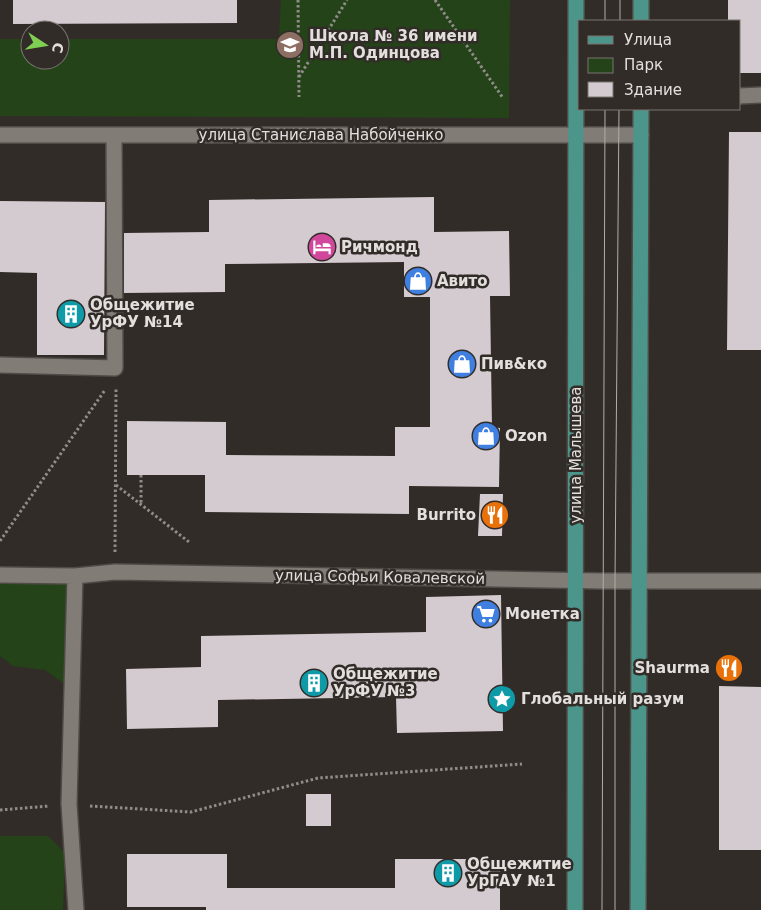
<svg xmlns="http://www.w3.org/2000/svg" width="761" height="910" font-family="'DejaVu Sans',sans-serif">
<rect width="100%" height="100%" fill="#322c29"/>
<path fill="#244319" d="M281 0H510L509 118 0 116V39H30V60H60V39H279Z
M0 582H69L67 686 45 670 13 666 0 656Z
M0 836H48L65 853 63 910H0Z"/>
<path fill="#d3cbcf" d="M13 0H237V23L13 24Z
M728 0H761V73H740V21H728Z
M729 132H761V350H727Z
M434 197V232L509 231 510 296H490L492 427 500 428 499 487 409 486V514L205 512V475H127V421L226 422V455L395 456V427H430V297H404V262L225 264V292L124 293V233L209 232V200Z
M0 201 105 202 104 355H37V273L0 272Z
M480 494H503L502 536H478Z
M501 595 503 731 397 733 396 697 218 700V727L127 729 126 669 201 667V636L426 632V597Z
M719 686 761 687V850H719Z
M306 794H331V826H306Z
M127 854H227V888H395V859H500V910H206V907H127Z"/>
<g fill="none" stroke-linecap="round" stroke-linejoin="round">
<defs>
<path id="minor" d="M740 96 761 95
M0 135H641
M0 365 115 368 114 135
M0 575 75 576 115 572 602 581H761
M75 576 69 804 76 910"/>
<path id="major" d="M641 21V0
M575 910 576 0
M638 910 641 109"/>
</defs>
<use href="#minor" stroke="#4e4a46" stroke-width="18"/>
<use href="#major" stroke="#4e4a46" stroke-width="18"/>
<path stroke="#918c8a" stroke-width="3" stroke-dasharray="2.5 2.5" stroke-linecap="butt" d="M298 0 299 97
M435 0 503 98
M299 77 347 0
M141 475V504
M116 485 189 542
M0 541 105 390
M115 552 116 388
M90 806 191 812 318 778 522 764
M0 810 49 806"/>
<use href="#minor" stroke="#827c77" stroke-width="15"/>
<use href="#major" stroke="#4b958a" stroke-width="15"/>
<path stroke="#b1adaa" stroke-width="1" d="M605 21V0
M620 21V0
M602 910 605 109
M615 910V581L619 109"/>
</g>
<defs>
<symbol id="school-disc" viewBox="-11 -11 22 22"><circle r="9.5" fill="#8d6e63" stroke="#322c29"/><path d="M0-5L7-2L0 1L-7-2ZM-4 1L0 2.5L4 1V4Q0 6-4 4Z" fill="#fff"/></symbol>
<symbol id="hotel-disc" viewBox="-11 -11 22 22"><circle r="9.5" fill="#d1479c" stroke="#322c29"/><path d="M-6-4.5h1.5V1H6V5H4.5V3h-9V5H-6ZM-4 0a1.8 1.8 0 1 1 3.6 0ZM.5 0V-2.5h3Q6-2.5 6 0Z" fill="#fff"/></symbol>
<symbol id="shop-disc" viewBox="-11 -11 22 22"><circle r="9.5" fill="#3f7fe0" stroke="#322c29"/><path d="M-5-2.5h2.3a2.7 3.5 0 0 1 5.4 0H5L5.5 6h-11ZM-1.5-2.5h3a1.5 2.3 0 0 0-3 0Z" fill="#fff"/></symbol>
<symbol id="building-disc" viewBox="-11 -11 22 22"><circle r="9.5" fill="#0f9aa8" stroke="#322c29"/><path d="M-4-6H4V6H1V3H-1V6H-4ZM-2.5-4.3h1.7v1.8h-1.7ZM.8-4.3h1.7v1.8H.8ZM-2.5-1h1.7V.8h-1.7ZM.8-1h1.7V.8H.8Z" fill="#fff"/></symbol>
<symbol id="restaurant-disc" viewBox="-11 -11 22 22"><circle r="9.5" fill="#e8710a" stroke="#322c29"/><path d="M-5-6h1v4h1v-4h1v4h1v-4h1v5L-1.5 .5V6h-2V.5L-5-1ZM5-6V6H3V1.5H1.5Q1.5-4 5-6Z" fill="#fff"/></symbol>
<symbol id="supermarket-disc" viewBox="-11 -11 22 22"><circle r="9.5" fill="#3f7fe0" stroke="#322c29"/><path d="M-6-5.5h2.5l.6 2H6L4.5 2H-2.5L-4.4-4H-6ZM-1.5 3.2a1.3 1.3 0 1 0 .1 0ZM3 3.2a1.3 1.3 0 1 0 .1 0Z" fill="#fff"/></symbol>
<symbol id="sight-disc" viewBox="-11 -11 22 22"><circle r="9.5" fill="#0f9aa8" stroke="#322c29"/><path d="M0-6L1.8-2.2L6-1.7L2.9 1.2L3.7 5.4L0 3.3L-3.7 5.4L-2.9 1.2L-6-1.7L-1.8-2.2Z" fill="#fff"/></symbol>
</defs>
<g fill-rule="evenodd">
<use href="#school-disc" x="274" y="29" width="32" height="32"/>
<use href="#hotel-disc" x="306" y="231" width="32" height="32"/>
<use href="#shop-disc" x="402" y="265" width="32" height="32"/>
<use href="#building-disc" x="55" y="298" width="32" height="32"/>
<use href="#shop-disc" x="446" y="348" width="32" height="32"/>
<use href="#shop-disc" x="470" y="420" width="32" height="32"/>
<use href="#restaurant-disc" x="479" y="499" width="32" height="32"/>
<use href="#supermarket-disc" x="470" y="598" width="32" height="32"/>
<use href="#restaurant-disc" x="713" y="652" width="32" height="32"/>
<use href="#building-disc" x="298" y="667" width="32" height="32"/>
<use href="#sight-disc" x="486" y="683" width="32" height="32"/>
<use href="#building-disc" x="432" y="857" width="32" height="32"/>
</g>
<g text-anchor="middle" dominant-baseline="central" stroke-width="5" stroke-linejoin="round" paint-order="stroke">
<g font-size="15" font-weight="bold" fill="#e3dfdd" stroke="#322c29" text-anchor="start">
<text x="309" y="36">Школа № 36 имени<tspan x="309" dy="17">М.П. Одинцова</tspan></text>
<text x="341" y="247">Ричмонд</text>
<text x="437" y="281">Авито</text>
<text x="90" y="305">Общежитие<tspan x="90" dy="17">УрФУ №14</tspan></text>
<text x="481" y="364">Пив&amp;ко</text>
<text x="505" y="436">Ozon</text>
<text x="476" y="515" text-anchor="end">Burrito</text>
<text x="505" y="614">Монетка</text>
<text x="710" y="668" text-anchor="end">Shaurma</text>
<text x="333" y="674">Общежитие<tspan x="333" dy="17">УрФУ №3</tspan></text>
<text x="521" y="699">Глобальный разум</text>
<text x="467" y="864">Общежитие<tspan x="467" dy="17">УрГАУ №1</tspan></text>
</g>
<g font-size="15" fill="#e3dfdd" stroke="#322c29">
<text x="321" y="135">улица Станислава Набойченко</text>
<text transform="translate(576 455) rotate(-90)">улица Малышева</text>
<text transform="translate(380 577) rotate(1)">улица Софьи Ковалевской</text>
</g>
</g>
<rect x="578" y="20" width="162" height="90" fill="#322c29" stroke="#797471"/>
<rect x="588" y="36" width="25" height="8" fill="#4b958a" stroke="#797471"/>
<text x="624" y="45" font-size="15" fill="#e3dfdd">Улица</text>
<rect x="588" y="58" width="25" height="15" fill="#244319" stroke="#797471"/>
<text x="624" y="70" font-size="15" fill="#e3dfdd">Парк</text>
<rect x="588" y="82" width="25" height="15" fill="#d3cbcf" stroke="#797471"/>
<text x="624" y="95" font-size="15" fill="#e3dfdd">Здание</text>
<g transform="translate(45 45) rotate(102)"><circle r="24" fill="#322c29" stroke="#797471"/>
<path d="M0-4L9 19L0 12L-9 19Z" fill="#7fd052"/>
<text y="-8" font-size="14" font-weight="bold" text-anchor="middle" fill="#e3dfdd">С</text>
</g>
</svg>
